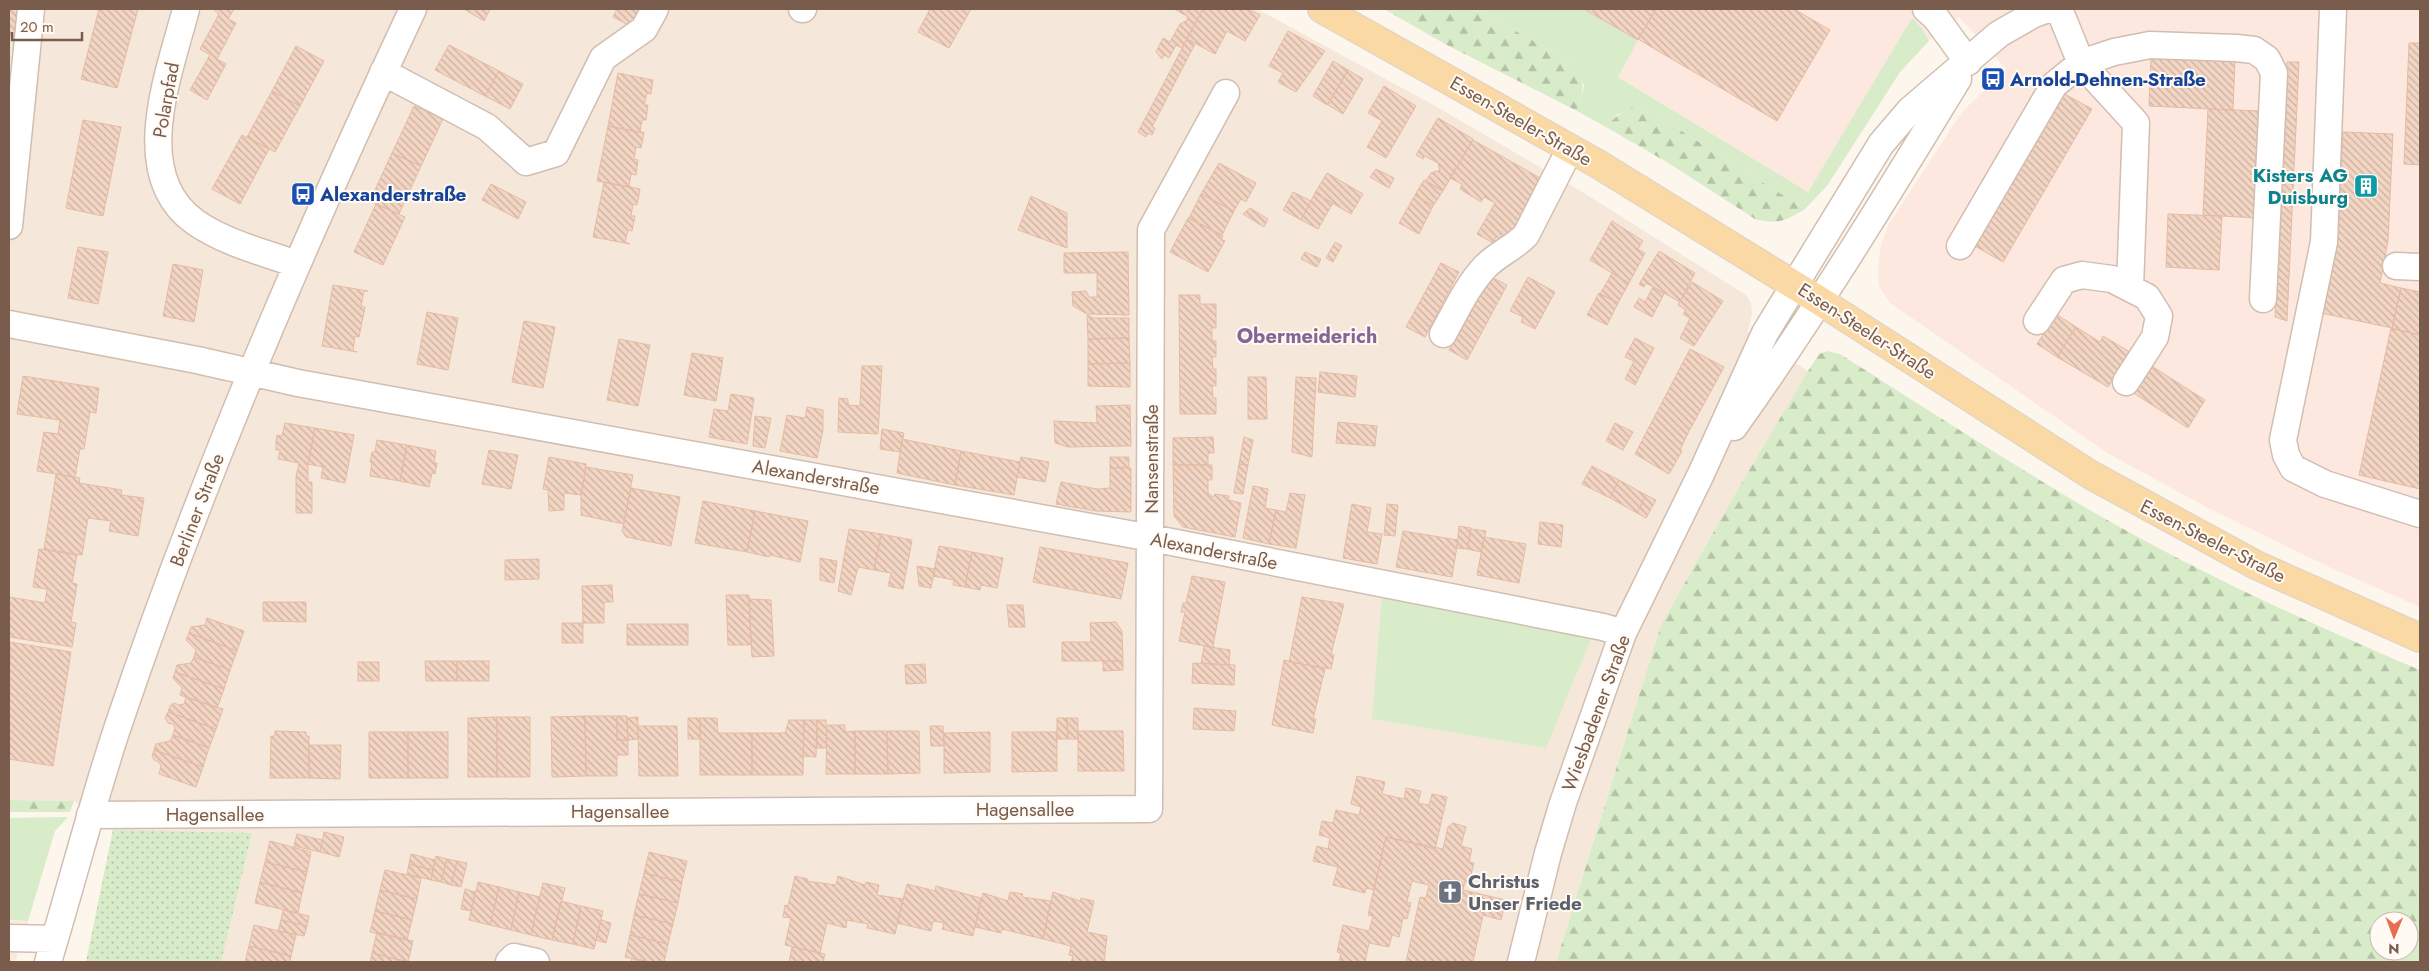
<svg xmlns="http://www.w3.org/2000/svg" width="2429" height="971" font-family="Jost,sans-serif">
<defs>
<pattern id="forest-firs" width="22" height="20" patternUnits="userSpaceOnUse" patternTransform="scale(1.25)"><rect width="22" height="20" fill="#d8ecc9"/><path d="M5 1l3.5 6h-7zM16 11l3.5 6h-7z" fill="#b4c2a5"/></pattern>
<pattern id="park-dots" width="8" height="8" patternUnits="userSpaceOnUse" patternTransform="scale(1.25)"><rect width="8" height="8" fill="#d8ecc9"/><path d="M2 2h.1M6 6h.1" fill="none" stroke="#b4c2a5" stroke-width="1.8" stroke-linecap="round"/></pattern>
<pattern id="building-back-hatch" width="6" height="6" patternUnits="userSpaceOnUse" patternTransform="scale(1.25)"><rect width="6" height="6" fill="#f3d5c3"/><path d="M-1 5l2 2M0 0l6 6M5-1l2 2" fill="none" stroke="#cab0a1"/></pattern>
</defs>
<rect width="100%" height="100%" fill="#fdf6ec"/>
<path fill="#f5e8da" d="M9 9H1257L1439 108 1584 193 1746 295 1751 303 1752 313 1748 332 1808 371 1735 494 1661 625 1556 962H86L113 830 74 801 9 800Z"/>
<path fill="#fde8e0" d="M1585 9H2420V607L2329 567 2208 508 2109 454 1890 303 1879 286 1878 269 1881 245 1889 224 1962 112 2006 69 1959 17 1929 41 1922 28 1912 19 1808 192 1617 76 1637 40Z
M9 921H28L15 962H9Z"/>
<path fill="#d8ecc9" d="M1476 9H1585L1638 40 1618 77 1808 192 1912 18 1922 28 1929 41 1900 72 1827 186 1805 209 1642 106 1618 114 1606 127 1577 111 1584 86 1575 64Z
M1382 595 1591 639 1546 748 1372 719Z
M68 817 55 831 28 921 9 920V818Z"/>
<path fill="url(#forest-firs)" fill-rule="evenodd" d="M1384 9H1476L1575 64C1586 84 1583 90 1577 111L1445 44Z
M1642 106 1805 209C1785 221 1778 225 1755 219L1670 164 1606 127C1617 115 1625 108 1642 106Z
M1827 351 1840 354C1917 403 1993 452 2071 499 2182 565 2301 620 2420 670V962H1556L1661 625 1735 494 1808 371 1819 354ZM2379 921H2409V951H2379Z
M9 800 74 801 70 812H9Z"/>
<path fill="url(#park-dots)" d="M113 830 252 833 221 962H86Z"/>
<path fill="url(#building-back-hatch)" stroke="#e6bba3" d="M9 9H20L15 36 9 35Z
M99 9H138L117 88 81 79Z
M213 9H234L228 19 236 23 217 59 226 64 207 100 190 90 210 55 200 49 219 14Z
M464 9H490L484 21Z
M617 9H640L630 26 613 17Z
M930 9H971L949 48 918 32Z
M1174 9H1203L1182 48 1176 45 1169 58 1164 55 1162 59 1156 52 1163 38 1170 42 1180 24 1188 20 1187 16Z
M1203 9H1248L1260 15 1245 41 1227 31 1215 54 1187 39Z
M1584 9H1656L1638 40Z
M1656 9H1794L1830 30 1777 121 1638 39Z
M1288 31 1325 51 1296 92 1278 82 1283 73 1269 66Z
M1187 39 1195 44 1152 127 1155 128 1152 135 1148 133 1146 137 1138 132Z
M2409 43H2420V165L2404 164Z
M449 45 499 71 485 96 435 70Z
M296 46 324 61 300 106 272 91Z
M2151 56 2235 60 2233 110 2149 106Z
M1333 61 1348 70 1327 105 1313 96Z
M2287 62H2299L2287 321 2275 317Z
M1348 70 1363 79 1343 114 1328 105Z
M499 71 523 84 510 109 485 96Z
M618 73 653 80 651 94 647 93 644 105H648L646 120H642L640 131 644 133 608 126Z
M1384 86 1416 106 1386 158 1367 147 1382 121 1368 113Z
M272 91 300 106 275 152 247 137Z
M2061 92 2092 109 2003 262 1973 245Z
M414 106 443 119 421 166 392 153Z
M2208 109 2262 111 2257 218 2203 215Z
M1438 118 1473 139 1443 191 1426 181 1431 173 1440 170 1438 163 1425 156 1423 159 1416 155Z
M83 120 121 127 103 216 66 208Z
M608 126 644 133 641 148 636 147 634 159 638 160 636 175 631 174 629 186 633 188 597 181Z
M2343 132 2393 134 2388 241 2380 283 2401 288 2392 328 2321 313 2338 237Z
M242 135 269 149 240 204 212 189Z
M1473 140 1549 183 1520 232 1514 228 1505 242 1496 237 1493 243 1477 234 1495 203 1484 197 1481 202 1460 189 1462 184 1450 178Z
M392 153 421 166 399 214 370 201Z
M1219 163 1256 183 1246 202 1241 199 1234 211 1201 194Z
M1376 169 1394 178 1389 188 1370 177Z
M1327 173 1363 194 1351 214 1315 193Z
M1424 180 1443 191 1433 206 1415 195Z
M604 182 640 189 637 205 633 204 631 216H635L632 231 628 230 625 242 630 244 593 237Z
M491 184 526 202 518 219 482 200Z
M1293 192 1311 201 1301 220 1283 210Z
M1315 193 1333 203 1318 229 1301 220Z
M1201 194 1234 211 1222 235 1189 218Z
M1415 195 1433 206 1419 234 1399 223Z
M1031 196 1067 213V248L1018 230Z
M376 204 405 217 383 265 354 252Z
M1250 208 1268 219 1264 227 1243 214Z
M2168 214 2222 216 2219 270 2166 267Z
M1188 218 1223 236 1221 239 1225 241 1208 272 1170 252Z
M1612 221 1643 241 1638 249 1645 253 1629 283 1590 260Z
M1335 242 1342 246 1333 262 1326 258Z
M78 247 108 252 98 304 68 298Z
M1659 251 1695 273 1680 302 1646 283 1644 287 1639 284Z
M1128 252 1129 315 1087 314 1073 306 1072 292 1086 291 1089 297H1097V273H1064V253Z
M1305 252 1321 259 1317 267 1301 259Z
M1441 263 1459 272 1425 337 1406 327Z
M173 264 203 270 194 322 163 316Z
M1612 273 1629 283 1618 303 1600 294Z
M1489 276 1507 285 1467 360 1449 350Z
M1528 277 1555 292 1535 329 1521 322 1523 317 1510 311Z
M1692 282 1723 301 1694 346 1680 338 1690 318 1683 314 1686 310 1678 305Z
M333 285 368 291H364L361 306 365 307 359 337 355 336 353 351 357 352 322 346Z
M1653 287 1664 294 1652 317 1634 307 1639 298 1645 302Z
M2401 288 2420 292V335L2392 329Z
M1599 293 1618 303 1607 325 1587 315Z
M1179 295H1200V304H1216V328H1212V341H1216V357H1212L1213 369H1216V386L1212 385 1213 398H1216V414H1180Z
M427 312 458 318 448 370 417 364Z
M2056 314 2076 327 2057 357 2037 344Z
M1087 315 1093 318H1129V338L1088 339Z
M524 321 555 327 543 388 512 382Z
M2076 327 2100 342 2103 336 2130 352 2108 387 2057 357Z
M2391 328 2420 335V489L2359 475Z
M1129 338 1130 363 1088 364V339Z
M1635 338 1654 348 1635 385 1625 379 1634 361 1625 357Z
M619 339 650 345 638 406 607 400Z
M1690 349 1724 367 1688 433 1680 450 1682 451 1669 474 1635 454Z
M692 353 723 358 716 401 684 395Z
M1130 363V387L1088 386V364Z
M2150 365 2205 400 2188 428 2132 392Z
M862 366H882L878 434 838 432 839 398 848 399V405L860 406Z
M1320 372 1357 376 1355 397 1318 392Z
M23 376 99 388 96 413 90 412 84 449H80L75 477 37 471 44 432 58 434 60 420 17 414Z
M1248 377H1266L1267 419H1248Z
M1296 377 1316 378 1312 457 1292 452Z
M731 394 754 398 747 444 709 437 714 409 728 411Z
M1130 405 1131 446 1068 447 1055 443 1054 421 1097 423 1096 406Z
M807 407 823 410V430L817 458 780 451 787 415 805 418Z
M755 416 771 418 765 448 753 446Z
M1338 422 1377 426 1375 446 1336 443Z
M285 423 315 428 308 464V482H312V513H296V477L299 463 278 459 280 450H276V442L277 435 282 436Z
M1615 423 1633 432 1623 450 1606 441Z
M315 428 354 435 345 483 321 478 323 467 308 464Z
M882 429 904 433 900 452 880 449Z
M1213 437 1214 453H1208V465H1173V438Z
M1244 437 1253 440 1248 465 1239 464Z
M902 439 961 451 955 485 897 473Z
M377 440 407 445 400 481 370 476 372 462H370L372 452H375Z
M407 445 436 451 434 463H437L435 474 432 473 429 487 400 481Z
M489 450 518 455 511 489 482 484Z
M961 451 1020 462 1014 495 955 485Z
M549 457 586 464 581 495 564 493V510L549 511 548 490 543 489Z
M1021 457 1049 462 1045 482 1017 477Z
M1110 457H1129V467L1110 468Z
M1239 464 1248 465 1243 494 1234 493Z
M1173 465H1212V480H1208V493L1213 497 1215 494 1229 496 1228 500 1241 503 1235 537 1183 527 1174 516Z
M1592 466 1619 480 1610 498 1582 484Z
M586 467 633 475 624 524 581 515V495Z
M1110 468H1131V512L1096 511 1056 504 1061 482 1097 489 1110 488Z
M56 474 80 478 79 483 122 490 121 495 144 498 138 536 109 531 111 521 88 518 82 555 44 549Z
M1619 480 1646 495 1637 513 1610 498Z
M1253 486 1268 489 1265 508 1276 510 1269 544 1243 538Z
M631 488 680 497 671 546 626 537 622 531Z
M1290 493 1305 495 1296 548 1269 544 1276 510 1286 512Z
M1646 495 1656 500 1646 518 1637 513Z
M703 501 755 511 747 552 695 543Z
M1352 504 1371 508 1367 532 1382 534 1377 564 1343 558Z
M1387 504 1398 505 1395 536 1384 535Z
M755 511 808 521 800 562 770 555 769 557 747 552Z
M1540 522 1563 525 1561 547 1538 544Z
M1459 526 1471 528 1467 549 1457 548Z
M849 529 881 534 874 570 858 567 851 595 838 591Z
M1471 529 1486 531 1481 552 1467 549Z
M1403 531 1458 540 1452 577 1396 567Z
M881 534 912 540 903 589 888 586 891 573 874 570Z
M1484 537 1526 544 1519 583 1477 575Z
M939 546 972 552 965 587 953 585 954 580 933 576Z
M1040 547 1128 563 1121 599 1033 582Z
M39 549 77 555 72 583 77 584 71 622 76 623 72 647 9 637V597L45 603 47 589 33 587Z
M972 552 1003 558 997 588 981 585 980 590 965 587Z
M820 558 837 561 834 583 820 580Z
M539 559V579L505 580V560Z
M917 566 935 569 931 588 919 586Z
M1192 576 1225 582 1213 646 1215 648 1179 641 1185 612H1181L1183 603H1186Z
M612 585 613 602H604V623H583L582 586Z
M726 595H749L751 645H728Z
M1302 597 1344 604 1331 654 1334 655 1331 669 1289 662Z
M749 599 771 600 774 656 752 657Z
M263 602H306V622L263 621Z
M1007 605H1023L1025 627H1009Z
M207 618 244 631 237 651 189 633 191 627 205 625Z
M1116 622 1122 631 1123 661H1062V642H1091L1090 623Z
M562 623H583V643H562Z
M627 624H688V645H627Z
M189 633 237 651 230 670 194 657 196 650 186 640Z
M10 642 71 652 53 766 9 759Z
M1204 646 1230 650 1229 665 1201 663Z
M194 657 230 670 224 689 175 672 177 665 191 663Z
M1284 660 1325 669 1313 719H1316L1313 733 1272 725Z
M425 661H457V681H426Z
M457 661H489V681H457Z
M1103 661H1123V670L1103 671Z
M358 662H379V681H358Z
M1193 663 1235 665 1234 685 1192 683Z
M925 664 926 683 906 684 905 665Z
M175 672 224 689 217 708 180 695 182 688 173 678Z
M186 697 223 709 216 729 168 712 170 706 174 703 179 705 184 704Z
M1194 708 1236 711 1234 731 1193 729Z
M168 712 216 729 209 748 173 735 175 728 173 724 168 723 165 718Z
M585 716 586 776 552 777 551 717Z
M585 716H617V740H628V755H617V776H586Z
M617 716H627L628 740H617Z
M497 717H530V777H497Z
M497 717V777H468V718Z
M638 717V739L628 740 627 718Z
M688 718H700V739H688Z
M700 718H717L718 733H752V775H700Z
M1057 718H1067L1068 739H1057Z
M1067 718H1078V739H1068Z
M789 720H804L803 775H752V733H785Z
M804 720H817L816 757 803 756Z
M817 720H826V748H817Z
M827 725H845V732L855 731V774H826Z
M638 726H677L678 776H639Z
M930 726H943L944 746H931Z
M275 731 306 732V736H309V778H270L271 736H275Z
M855 731H887L888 774H855Z
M887 731H919L920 773 888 774Z
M1078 731H1123L1124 771H1078Z
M369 732H408V778H369Z
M408 732H448V778H408Z
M990 732V772L944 773V733Z
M1012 732H1057V771L1012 772Z
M173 735 209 748 203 767 154 750 156 744 170 741Z
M309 745H341L340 779 309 778Z
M154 750 203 767 196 787 159 774 161 766 159 762 154 760 152 756Z
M1357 776 1385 782 1382 794 1404 799 1406 788 1421 791 1418 803 1429 805 1432 794 1447 797 1435 849 1386 837 1374 890 1366 888 1365 893 1333 885 1338 867 1313 861 1317 846 1328 849 1330 838 1319 835 1322 821 1333 823 1336 810 1359 815 1361 807 1351 804Z
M1453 823 1466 827 1461 846 1472 849 1469 862 1474 863 1469 882H1465L1463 890 1506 900 1501 920 1483 915 1473 962H1406L1420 897 1426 898 1429 885 1412 881 1407 902 1411 903 1407 919 1403 918 1399 937 1392 935 1389 947 1369 943 1365 962H1339L1341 953 1337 952 1343 925 1369 931 1373 916 1368 915 1386 837 1443 849 1448 827Z
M324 832 344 837 339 857 320 852Z
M297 834 322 840 320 852 294 846Z
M270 841 311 852 307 872 265 862Z
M649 852 687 861 682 882 644 873Z
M411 854 435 860 433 870 409 864Z
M436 856 447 859 441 882 431 880Z
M447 859 457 861 451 885 441 882Z
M457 861 467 863 461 887 451 885Z
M265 862 307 872 302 893 260 882Z
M409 864 433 870 431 880 407 874Z
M385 870 421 878 417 899 380 890Z
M644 873 682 882 678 903 639 894Z
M795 876 808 879 807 881 836 885 838 876 865 885 866 882 879 885 877 895 903 899 895 934 867 928 868 924 847 920 846 928 827 923 820 953 785 945 791 918 783 917 785 905 788 906Z
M260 882 302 893 298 913 255 903Z
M478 882 499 887 490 925 469 920Z
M543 883 565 888 552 940 531 935Z
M907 884 935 891 936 886 981 898 973 936 942 929 944 923 933 921 931 931 897 923Z
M499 887 519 892 511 930 490 925Z
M465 889 475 892 471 911 461 909Z
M380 890 417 899 412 920 375 911Z
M519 892 540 897 531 935 511 930Z
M1010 892 1023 894 1022 897 1051 901 1043 939 1002 929 1001 933 975 927 983 893 1008 901Z
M1053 892 1080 901 1081 898 1094 901 1087 932 1107 936 1104 962H1071L1073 956 1069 955 1071 946 1043 939Z
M639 894 678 903 673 924 634 915Z
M561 901 581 906 573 944 552 940Z
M581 906 603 911 594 949 573 944Z
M283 910 309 916 307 926 281 920Z
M375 911 412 920 407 940 370 932Z
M634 915 673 924 668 944 630 935Z
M281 920 307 926 304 936 278 931Z
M601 920 611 923 606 943 596 940Z
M254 925 296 935 291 956 249 946Z
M377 932 413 941 408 962 372 953Z
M630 935 668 944 664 962H649L625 957Z
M249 946 291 956 290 962H245Z
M792 947 825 954 823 962H789Z
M372 953 408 962H370Z
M632 958 649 962H631Z"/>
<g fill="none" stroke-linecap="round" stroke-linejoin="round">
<defs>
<path id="minor" d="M186 9C170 72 128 174 195 222 225 243 263 252 296 264
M802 9H803
M1926 9 1936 18 1968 62
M2333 9 2324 242 2283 440 2286 455 2293 468 2325 484 2420 514
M383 72 487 127 526 162 556 153 603 58 644 29 655 9
M9 226 31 9
M1960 246 2054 85 2081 63 2059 9
M2396 266 2420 267
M2130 288 2136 123 2081 63 2114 52 2150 45 2236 48 2254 50 2267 59 2274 73 2263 299
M2037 321 2064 280 2082 275 2112 279 2147 297 2159 316 2155 337 2126 382
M9 324 197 360 298 383 1151 538 1603 627 1623 633
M1443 334C1456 311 1467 286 1485 267 1497 254 1514 248 1526 235L1570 149
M1734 427C1814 315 1886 197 1958 79
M90 815 1149 809 1151 230 1226 93
M9 938 55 939
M48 962C72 883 92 804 118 726 201 480 303 243 413 9
M509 962 514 957 536 962
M1521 962 1548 853 1563 803 1623 633 1701 474 1765 333 1881 144 1910 110 1999 34 2034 14 2048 9"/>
<path id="major" d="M1322 9 1598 164 1820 301 2091 475 2256 565 2420 638"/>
</defs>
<use href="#minor" stroke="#d1beb0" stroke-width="29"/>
<use href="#major" stroke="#dad1cd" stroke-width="30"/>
<use href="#minor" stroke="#fff" stroke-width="26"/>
<use href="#major" stroke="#fbd9a5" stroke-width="28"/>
</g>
<defs>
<symbol id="bus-square" viewBox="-11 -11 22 22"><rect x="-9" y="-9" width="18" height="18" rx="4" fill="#1a4fb4" stroke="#fffaf3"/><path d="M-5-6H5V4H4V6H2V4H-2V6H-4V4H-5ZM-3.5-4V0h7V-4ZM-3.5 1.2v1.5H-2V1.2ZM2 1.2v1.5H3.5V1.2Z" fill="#fff"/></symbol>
<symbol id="building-square" viewBox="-11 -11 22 22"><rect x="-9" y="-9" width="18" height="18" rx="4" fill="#0f9aa8" stroke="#fffaf3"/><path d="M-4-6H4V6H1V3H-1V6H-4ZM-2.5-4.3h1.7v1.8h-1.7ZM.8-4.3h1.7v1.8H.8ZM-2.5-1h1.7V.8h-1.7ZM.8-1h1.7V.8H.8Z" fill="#fff"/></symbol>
<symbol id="church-square" viewBox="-11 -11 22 22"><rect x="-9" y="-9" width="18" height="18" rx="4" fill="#6b7280" stroke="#fffaf3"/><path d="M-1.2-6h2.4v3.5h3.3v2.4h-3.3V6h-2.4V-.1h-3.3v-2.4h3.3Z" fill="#fff"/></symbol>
</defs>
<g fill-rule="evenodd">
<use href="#bus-square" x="1979" y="65" width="28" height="28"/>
<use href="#building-square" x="2352" y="172" width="28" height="28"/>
<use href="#bus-square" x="289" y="180" width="28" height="28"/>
<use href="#church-square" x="1436" y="878" width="28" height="28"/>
</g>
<g text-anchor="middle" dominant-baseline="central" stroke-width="4" stroke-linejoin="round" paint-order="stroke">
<g font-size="19" font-weight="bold" fill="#164399" stroke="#fffaf3" text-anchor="start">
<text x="2010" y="79">Arnold-Dehnen-Straße</text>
<text x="320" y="194">Alexanderstraße</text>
</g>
<g font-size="19" fill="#7a5c4d" stroke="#fffaf3">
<text transform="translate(166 100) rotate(-80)">Polarpfad</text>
<text transform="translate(1521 121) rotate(30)">Essen-Steeler-Straße</text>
<text transform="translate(1867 331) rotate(33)">Essen-Steeler-Straße</text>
<text transform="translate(1151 459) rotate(-90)">Nansenstraße</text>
<text transform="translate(816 477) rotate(10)">Alexanderstraße</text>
<text transform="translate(197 510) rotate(-69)">Berliner Straße</text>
<text transform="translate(2213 541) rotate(27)">Essen-Steeler-Straße</text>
<text transform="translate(1214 551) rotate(11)">Alexanderstraße</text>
<text transform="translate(1596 713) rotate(-70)">Wiesbadener Straße</text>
<text x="1025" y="809">Hagensallee</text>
<text x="620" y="811">Hagensallee</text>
<text x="215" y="814">Hagensallee</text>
</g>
<g font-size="19" font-weight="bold" fill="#0d838f" stroke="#fffaf3" text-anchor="end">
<text x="2348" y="175">Kisters AG<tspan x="2348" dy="22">Duisburg</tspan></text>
</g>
<g font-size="19" font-weight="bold" fill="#5b616d" stroke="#fffaf3" text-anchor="start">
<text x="1468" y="881">Christus<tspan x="1468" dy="22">Unser Friede</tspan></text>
</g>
<g font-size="20" font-weight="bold" fill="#846695" stroke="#fffaf3">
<text x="1307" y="336">Obermeiderich</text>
</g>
</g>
<rect width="2429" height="971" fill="none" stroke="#7a5c4d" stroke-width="20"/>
<g transform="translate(2394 936) rotate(181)"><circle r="24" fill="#fffaf3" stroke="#cabbb1"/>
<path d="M0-4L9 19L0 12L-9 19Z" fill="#e76f51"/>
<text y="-8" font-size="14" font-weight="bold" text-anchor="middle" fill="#7a5c4d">N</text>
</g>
<path d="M12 32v8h70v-8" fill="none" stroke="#7a5c4d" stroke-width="2.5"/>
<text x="20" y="32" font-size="15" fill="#7a5c4d" stroke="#fffaf3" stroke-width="4" paint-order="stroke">20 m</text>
</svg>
